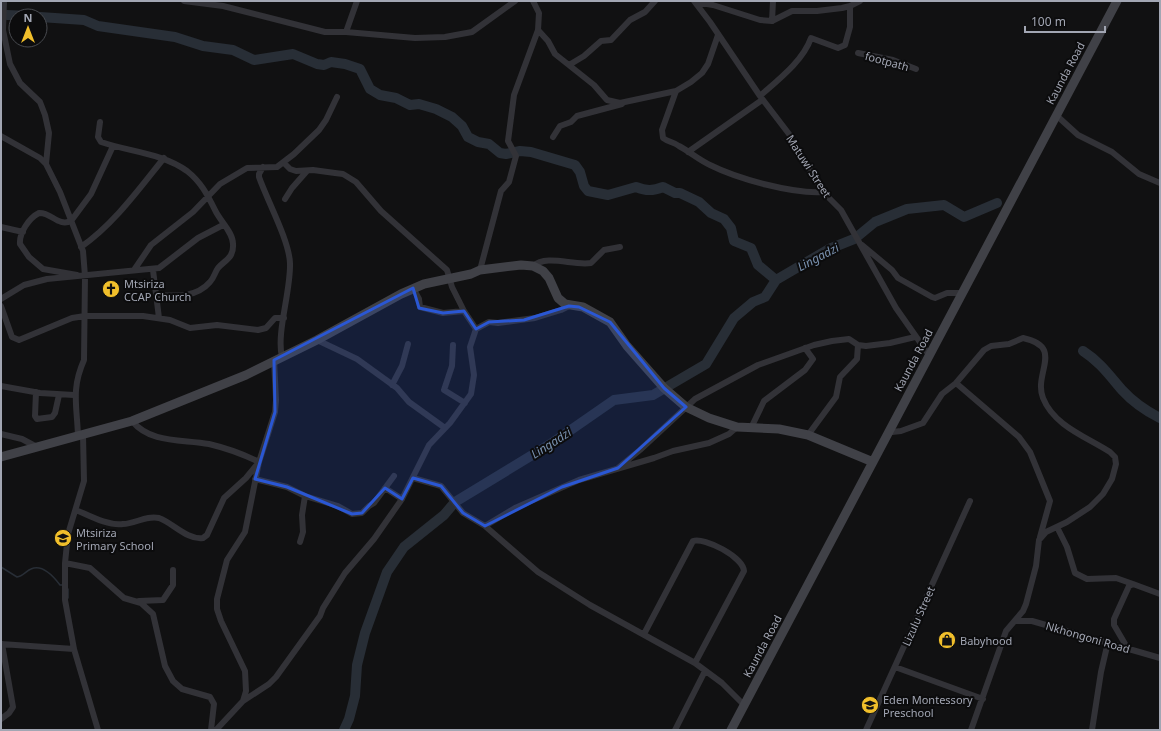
<svg xmlns="http://www.w3.org/2000/svg" width="1161" height="731" font-family="'Noto Sans',sans-serif">
<rect width="100%" height="100%" fill="#111112"/>
<g fill="none" stroke-linecap="round" stroke-linejoin="round">
<path stroke="#282e36" stroke-width="1.5" d="M1 567 17 577C23 576 26 571 31 569 42 564 54 577 60 585H64
M68 589V598"/>
<path stroke="#282e36" stroke-width="10" d="M7 15 29 16
M40 17 84 20 98 26 175 37 203 46 233 50 254 60 293 54 317 64 324 65 331 62 345 64 360 69 370 89 380 95 396 98 410 105 419 104 436 109 452 117 462 126 468 137 478 142 489 144 500 153 506 154 520 151 531 152 575 165 580 172 584 186 588 191 608 195 636 187C646 191 653 191 663 187L675 193H680L699 202 711 213 724 219 731 228 734 241 751 248 758 265 776 280
M858 236 875 222 907 209 944 205 964 217 997 203
M1083 351C1100 362 1109 375 1122 390 1133 402 1146 411 1160 418
M344 730 349 719 355 696 357 665 365 633 387 572 404 547 444 515 455 502 552 443 614 400 653 395 706 364 734 318 753 302 765 297 776 280 829 249 854 239"/>
<path stroke="#323237" stroke-width="6" d="M4 1 3 30 10 64 20 83 40 102 45 115 49 133 46 164 60 192 83 251 85 276 84 360C71 389 77 406 78 436
M184 1 223 6 325 32H346L415 38 445 37 472 32 515 1
M694 1 710 22 760 96 789 134 823 192 841 210 896 308 929 355
M695 2 713 5 760 20 772 21 792 11H817L842 8 850 6 860 1
M772 21 773 1
M538 30 548 41 555 54 594 85 607 100 620 103 676 91 691 82 702 73 708 64 718 35
M346 32 357 1
M858 53 893 60 916 69
M569 65 584 56 601 41 611 40 630 20 645 12 655 1
M676 91 662 130 663 138C668 142 674 142 679 146 690 152 699 160 710 165 738 179 793 194 823 192
M760 96C778 80 803 61 811 38L838 48 845 45 850 27V6
M1056 115 1078 135 1112 152 1139 174 1160 183
M100 122 98 137 101 142C130 152 162 153 187 171 201 182 207 194 215 210 220 221 233 232 233 244 234 258 225 260 218 268 215 272 214 278 210 282 196 298 176 296 157 295
M1 136 40 158 46 164
M553 137 560 126 571 122 577 116 622 104
M688 152 762 100
M284 163 290 169 296 171 313 170 335 173 343 174 356 182 381 211 447 270 452 287 464 311 476 329
M263 167 259 174V177C267 200 289 240 290 263 291 291 276 333 282 357
M285 199 292 188 307 171
M1 227 23 232
M862 245 892 270 898 278 932 297 935 298 947 293H963
M81 247C114 224 139 189 164 158
M533 266C547 254 573 266 591 263L604 250 620 247
M134 270 151 245 193 212 220 184 247 168 277 167 294 154 319 130 326 120 337 97
M153 270 159 318
M480 270 501 191 509 182 516 156 508 141 514 95 538 30 539 13 533 1
M77 275 43 269 29 257 20 244C19 233 29 218 39 213 51 212 58 227 71 221L91 194 113 146
M413 288 419 299 420 307 443 313 464 311
M1 299 24 285 47 279 159 268 198 238 223 225
M1 306 12 337 19 340 72 318 85 316H143L170 320 190 328 217 325 258 330 266 328 275 318H284
M317 340 357 359 397 388 409 402 445 428
M453 345 452 366 444 390 465 403
M956 383 1019 437 1030 452 1050 501 1040 537
M392 385 402 366 408 344
M1 386 40 393 74 395
M36 392 35 416 37 419 52 417 55 413 59 395
M751 428 764 401 805 370 813 359 805 348
M890 429 892 432 901 431 923 423 942 394 956 383 984 350 991 346 1009 344 1023 338C1065 347 1033 373 1043 398 1054 426 1087 437 1110 452L1115 457 1116 464 1112 479 1103 494 1090 507 1067 522 1046 532 1039 540 1036 566 1026 604 1023 611 1006 631 971 730
M1 434 22 439 37 447
M83 435 84 481 68 534 65 563V600L74 649 98 730
M808 435 836 397 840 377 857 359 858 345
M618 468 640 450 695 399 758 365 814 345 832 341 849 339 858 345 866 346 890 343 915 337
M413 478 441 486 463 513 485 526 538 572 590 605 695 663 722 683 744 705
M255 479 287 487 305 496 338 506 352 514 362 513 369 506 374 503 394 476
M385 488 402 499
M76 510C90 516 108 526 123 524 135 524 146 515 159 518 173 523 187 540 203 538L207 535 224 498 246 478 259 462C243 454 226 448 209 444 182 439 151 444 132 421
M485 526 515 508 579 480 654 458 673 451 709 443 729 434 737 427
M1057 527 1067 547 1075 573 1087 579 1116 578 1133 584
M300 542 303 532 302 515 305 496
M65 563 90 568 124 598 141 603 153 614 165 666 173 681 182 689 210 697 214 704 211 730
M139 601 163 600 173 585V570
M1015 621H1032L1160 658
M644 634 693 541C705 537 743 557 744 571L695 663
M1 644 74 649
M1128 649 1114 625V619L1129 586 1133 584 1160 594
M895 667 983 699
M243 701 269 684 276 677 320 616 323 608 345 573 374 539 402 499 429 445 450 423 471 394 474 375 470 347 476 329 489 322 498 323 535 318 561 310 569 306
M1 719 9 713 13 707 2 644
M216 730 243 701 246 691 245 671 221 621 217 609V599L227 560 245 532 259 462 275 412 276 400 274 360
M675 730 705 671
M866 730 970 501
M1092 730 1101 672 1108 642"/>
<path stroke="#404147" stroke-width="9" d="M1 457 132 421 246 375 317 340 401 294 424 284 471 274 480 270 521 265 533 266 543 271 549 278 558 298 565 304 583 307 610 322 627 346 664 388 686 407 709 418 737 427 779 429 808 435 873 462
M731 730 1117 1"/>
</g>
<path fill="#2a57d4" fill-opacity="0.2" stroke="#2a57d4" stroke-width="3" stroke-linejoin="round" d="M413 288 419 308 443 313 464 311 476 329 489 322 524 320 569 306 579 307 610 322 664 388 686 407 618 468 562 487 485 526 463 513 441 486 413 478 402 499 385 488 362 513 352 514 287 487 255 479 275 412 274 360Z"/>
<defs>
<symbol id="church-disc" viewBox="-11 -11 22 22"><circle r="9.5" fill="#f1bf2b" stroke="#0c0c0d"/><path d="M-1.2-6h2.4v3.5h3.3v2.4h-3.3V6h-2.4V-.1h-3.3v-2.4h3.3Z" fill="#111"/></symbol>
<symbol id="school-disc" viewBox="-11 -11 22 22"><circle r="9.5" fill="#f1bf2b" stroke="#0c0c0d"/><path d="M0-5L7-2L0 1L-7-2ZM-4 1L0 2.5L4 1V4Q0 6-4 4Z" fill="#111"/></symbol>
<symbol id="shop-disc" viewBox="-11 -11 22 22"><circle r="9.5" fill="#f1bf2b" stroke="#0c0c0d"/><path d="M-5-2.5h2.3a2.7 3.5 0 0 1 5.4 0H5L5.5 6h-11ZM-1.5-2.5h3a1.5 2.3 0 0 0-3 0Z" fill="#111"/></symbol>
</defs>
<g fill-rule="evenodd">
<use href="#church-disc" x="101" y="279" width="20" height="20"/>
<use href="#school-disc" x="53" y="528" width="20" height="20"/>
<use href="#shop-disc" x="937" y="630" width="20" height="20"/>
<use href="#school-disc" x="860" y="695" width="20" height="20"/>
</g>
<g text-anchor="middle" dominant-baseline="central" stroke-width="4" stroke-linejoin="round" paint-order="stroke">
<g font-size="11" fill="#a2a6b3" stroke="#0c0c0d">
<text transform="translate(887 61) rotate(15)">footpath</text>
<text transform="translate(1065 73) rotate(-62)">Kaunda Road</text>
<text transform="translate(809 166) rotate(57)">Matuwi Street</text>
<text transform="translate(913 360) rotate(-62)">Kaunda Road</text>
<text transform="translate(918 616) rotate(-66)">Lizulu Street</text>
<text transform="translate(1088 637) rotate(16)">Nkhongoni Road</text>
<text transform="translate(762 646) rotate(-62)">Kaunda Road</text>
</g>
<g font-size="11" fill="#a2a6b3" stroke="#0c0c0d" text-anchor="start">
<text x="124" y="283">Mtsiriza<tspan x="124" dy="13">CCAP Church</tspan></text>
<text x="76" y="532">Mtsiriza<tspan x="76" dy="13">Primary School</tspan></text>
<text x="960" y="640">Babyhood</text>
<text x="883" y="699">Eden Montessory<tspan x="883" dy="13">Preschool</tspan></text>
</g>
<g font-size="12" font-style="italic" fill="#7991af" stroke="#0c0c0d">
<text transform="translate(818 257) rotate(-28)">Lingadzi</text>
<text transform="translate(551 443) rotate(-33)">Lingadzi</text>
</g>
</g>
<rect width="1161" height="731" fill="none" stroke="#a2a6b3" stroke-width="4"/>
<g transform="translate(28 28)"><circle r="19" fill="#0c0c0d" stroke="#484a4f"/>
<path d="M0-3L7 15L0 10L-7 15Z" fill="#f1bf2b"/>
<text y="-6" font-size="11" font-weight="bold" text-anchor="middle" fill="#a2a6b3">N</text>
</g>
<path d="M1025 26v6h80v-6" fill="none" stroke="#a2a6b3" stroke-width="2"/>
<text x="1031" y="26" font-size="12" fill="#a2a6b3" stroke="#0c0c0d" stroke-width="3" paint-order="stroke">100 m</text>
</svg>
